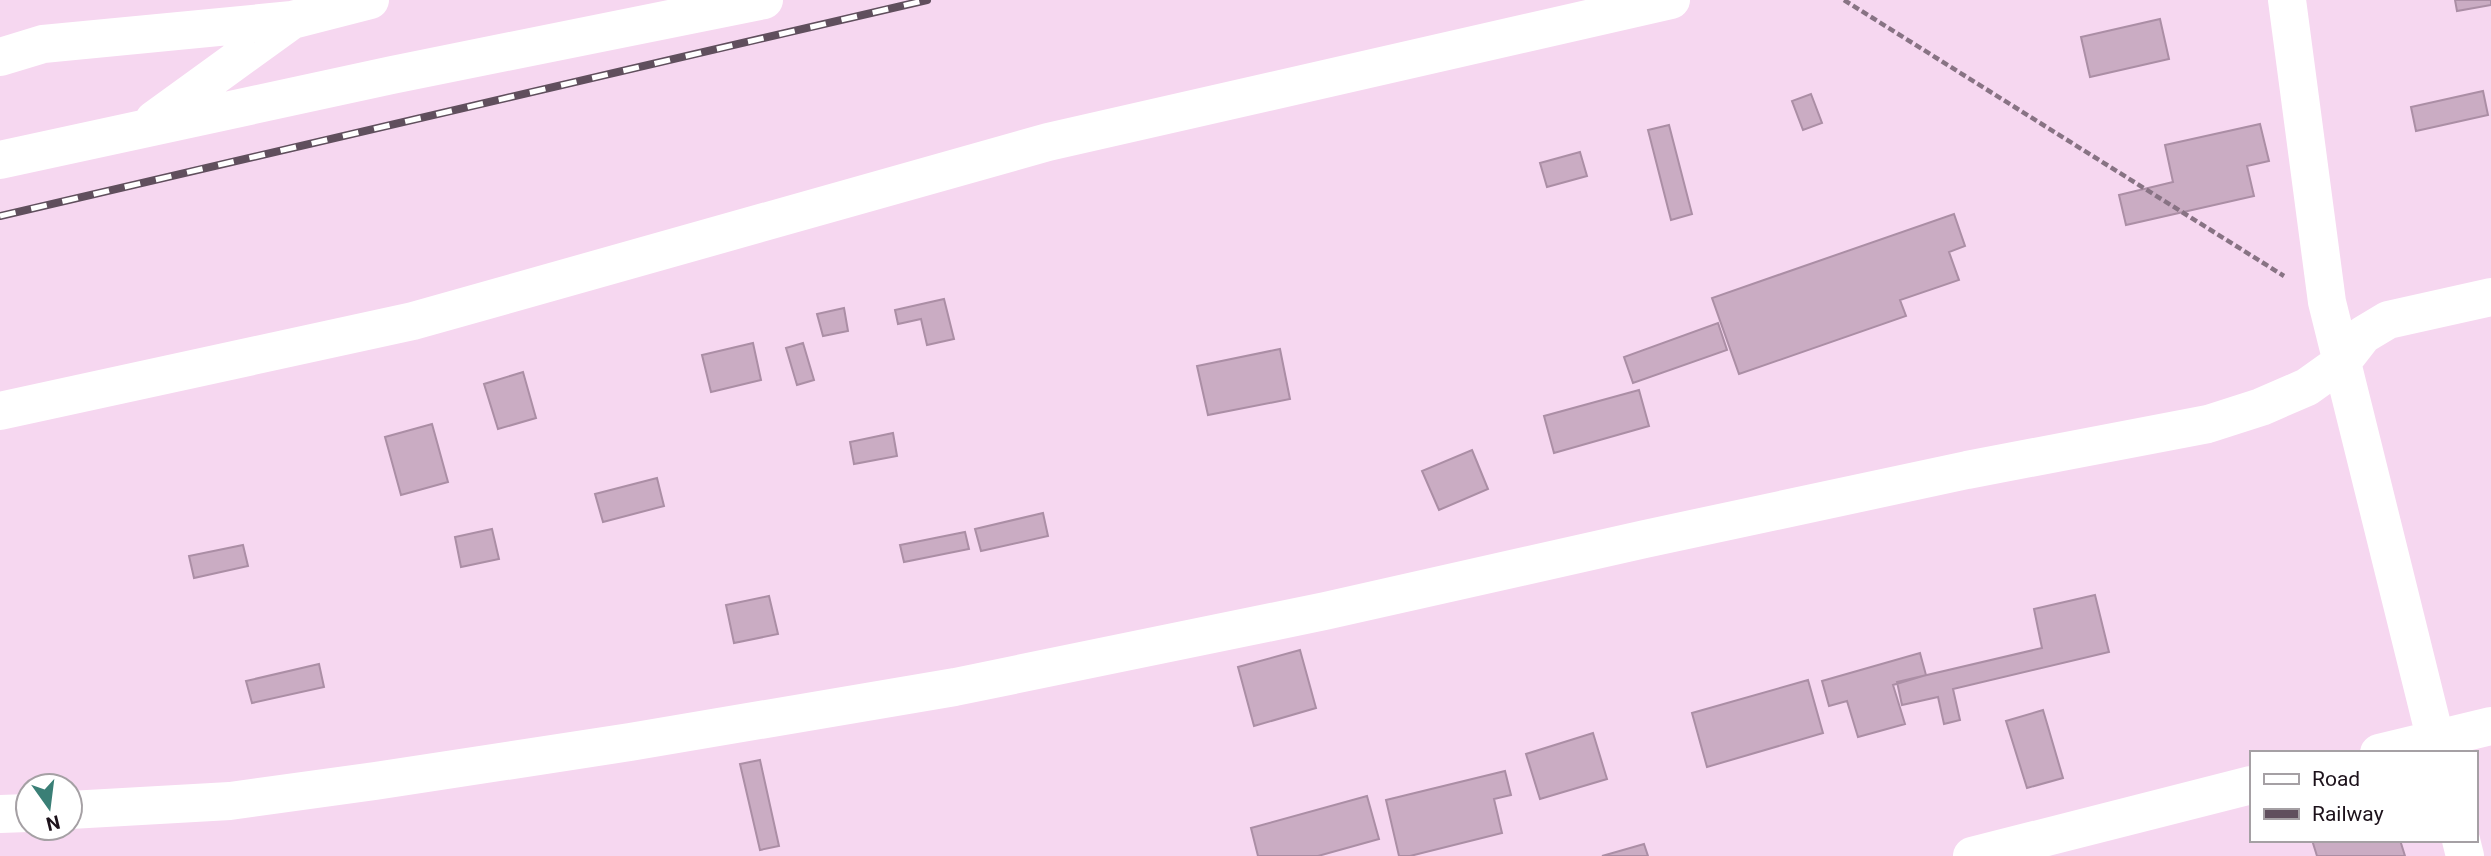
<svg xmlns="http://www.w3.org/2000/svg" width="2491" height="856" font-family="Roboto,sans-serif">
<rect width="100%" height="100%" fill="#f6d7f0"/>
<path fill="#caacc3" stroke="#ab8ea5" stroke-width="2" d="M2455 0H2491V5L2457 11Z
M2160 19 2169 59 2090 77 2081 37Z
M2483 91 2488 115 2416 131 2411 107Z
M1811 94 1822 123 1803 130 1792 101Z
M2260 124 2269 161 2247 166 2254 196 2126 225 2119 195 2173 182 2165 145Z
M1669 125 1692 214 1671 220 1648 130Z
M1580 152 1587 176 1547 187 1540 163Z
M1954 214 1965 246 1949 252 1959 280 1900 300 1906 316 1739 374 1712 298Z
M944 299 954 339 927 345 921 319 898 324 895 310Z
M844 308 848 331 823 336 817 314Z
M1718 323 1727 350 1633 383 1624 357Z
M753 343 761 380 711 392 702 355Z
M803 343 814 380 797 385 786 348Z
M1280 349 1290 399 1208 415 1197 366Z
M523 372 536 418 498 429 484 384Z
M1639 390 1649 426 1554 453 1544 416Z
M432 424 448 482 401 495 385 437Z
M893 433 897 456 854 464 850 442Z
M1472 450 1488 489 1439 510 1422 471Z
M657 478 664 506 603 522 595 494Z
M1043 513 1048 536 981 551 975 529Z
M492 529 499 559 461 567 455 537Z
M965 532 969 549 904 562 900 545Z
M243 545 248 566 194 578 189 556Z
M2095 595 2109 652 1953 689 1960 720 1944 724 1938 697 1902 705 1897 682 2042 648 2034 609Z
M769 596 778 634 734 643 726 605Z
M1300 650 1316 708 1254 726 1238 667Z
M1920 653 1926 675 1893 685 1905 724 1858 737 1847 701 1829 706 1822 681Z
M319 664 324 687 252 703 246 681Z
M1808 680 1823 733 1707 767 1692 713Z
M2043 710 2063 778 2027 788 2006 721Z
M1593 733 1607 779 1540 799 1526 754Z
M760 760 779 846 760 850 740 764Z
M1505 771 1511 795 1494 799 1502 833 1410 856H1399L1386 800Z
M1367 796 1379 839 1318 856H1258L1251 828Z
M2312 840H2400L2405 856H2317Z
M1644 844 1648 856H1602Z"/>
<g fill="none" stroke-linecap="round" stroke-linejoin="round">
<path stroke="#887384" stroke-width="4.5" stroke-dasharray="7 3.5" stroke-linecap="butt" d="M1844 0 2284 276"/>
<path stroke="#fff" stroke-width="38" d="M2287 0 2327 302 2439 753
M0 57 43 44 292 20 370 0
M154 120 292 20
M0 160 392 75 764 0
M0 411 413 321 1048 142 1671 0
M2379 753 2491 726
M70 810 230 801 375 781 630 742 955 687 1325 611 1645 539 1967 470 2208 424 2261 407 2307 387 2342 362 2363 335 2388 320 2491 297
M0 814 28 813
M2461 840 2465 856
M1972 856 2251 785"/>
<defs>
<path id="rail" d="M0 216 927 0"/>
</defs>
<use href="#rail" stroke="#604f5d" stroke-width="8"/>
<use href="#rail" stroke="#fff" stroke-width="5" stroke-dasharray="16" stroke-linecap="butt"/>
</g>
<rect x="2250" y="751" width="228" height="91" fill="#ffffff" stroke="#a5a0a4" stroke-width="2"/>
<rect x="2264" y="774" width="35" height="10" fill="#ffffff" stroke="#a5a0a4" stroke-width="2"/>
<text x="2312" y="786" font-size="21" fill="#1d121b">Road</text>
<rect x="2264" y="809" width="35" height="10" fill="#604f5d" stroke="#a5a0a4" stroke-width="2"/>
<text x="2312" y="821" font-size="21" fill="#1d121b">Railway</text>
<g transform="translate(49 807) rotate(166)"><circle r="33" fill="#ffffff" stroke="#a5a0a4" stroke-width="2"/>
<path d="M0-5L12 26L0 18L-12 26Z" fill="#3a7f76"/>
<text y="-10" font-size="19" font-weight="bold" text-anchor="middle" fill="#1d121b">N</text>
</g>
</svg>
